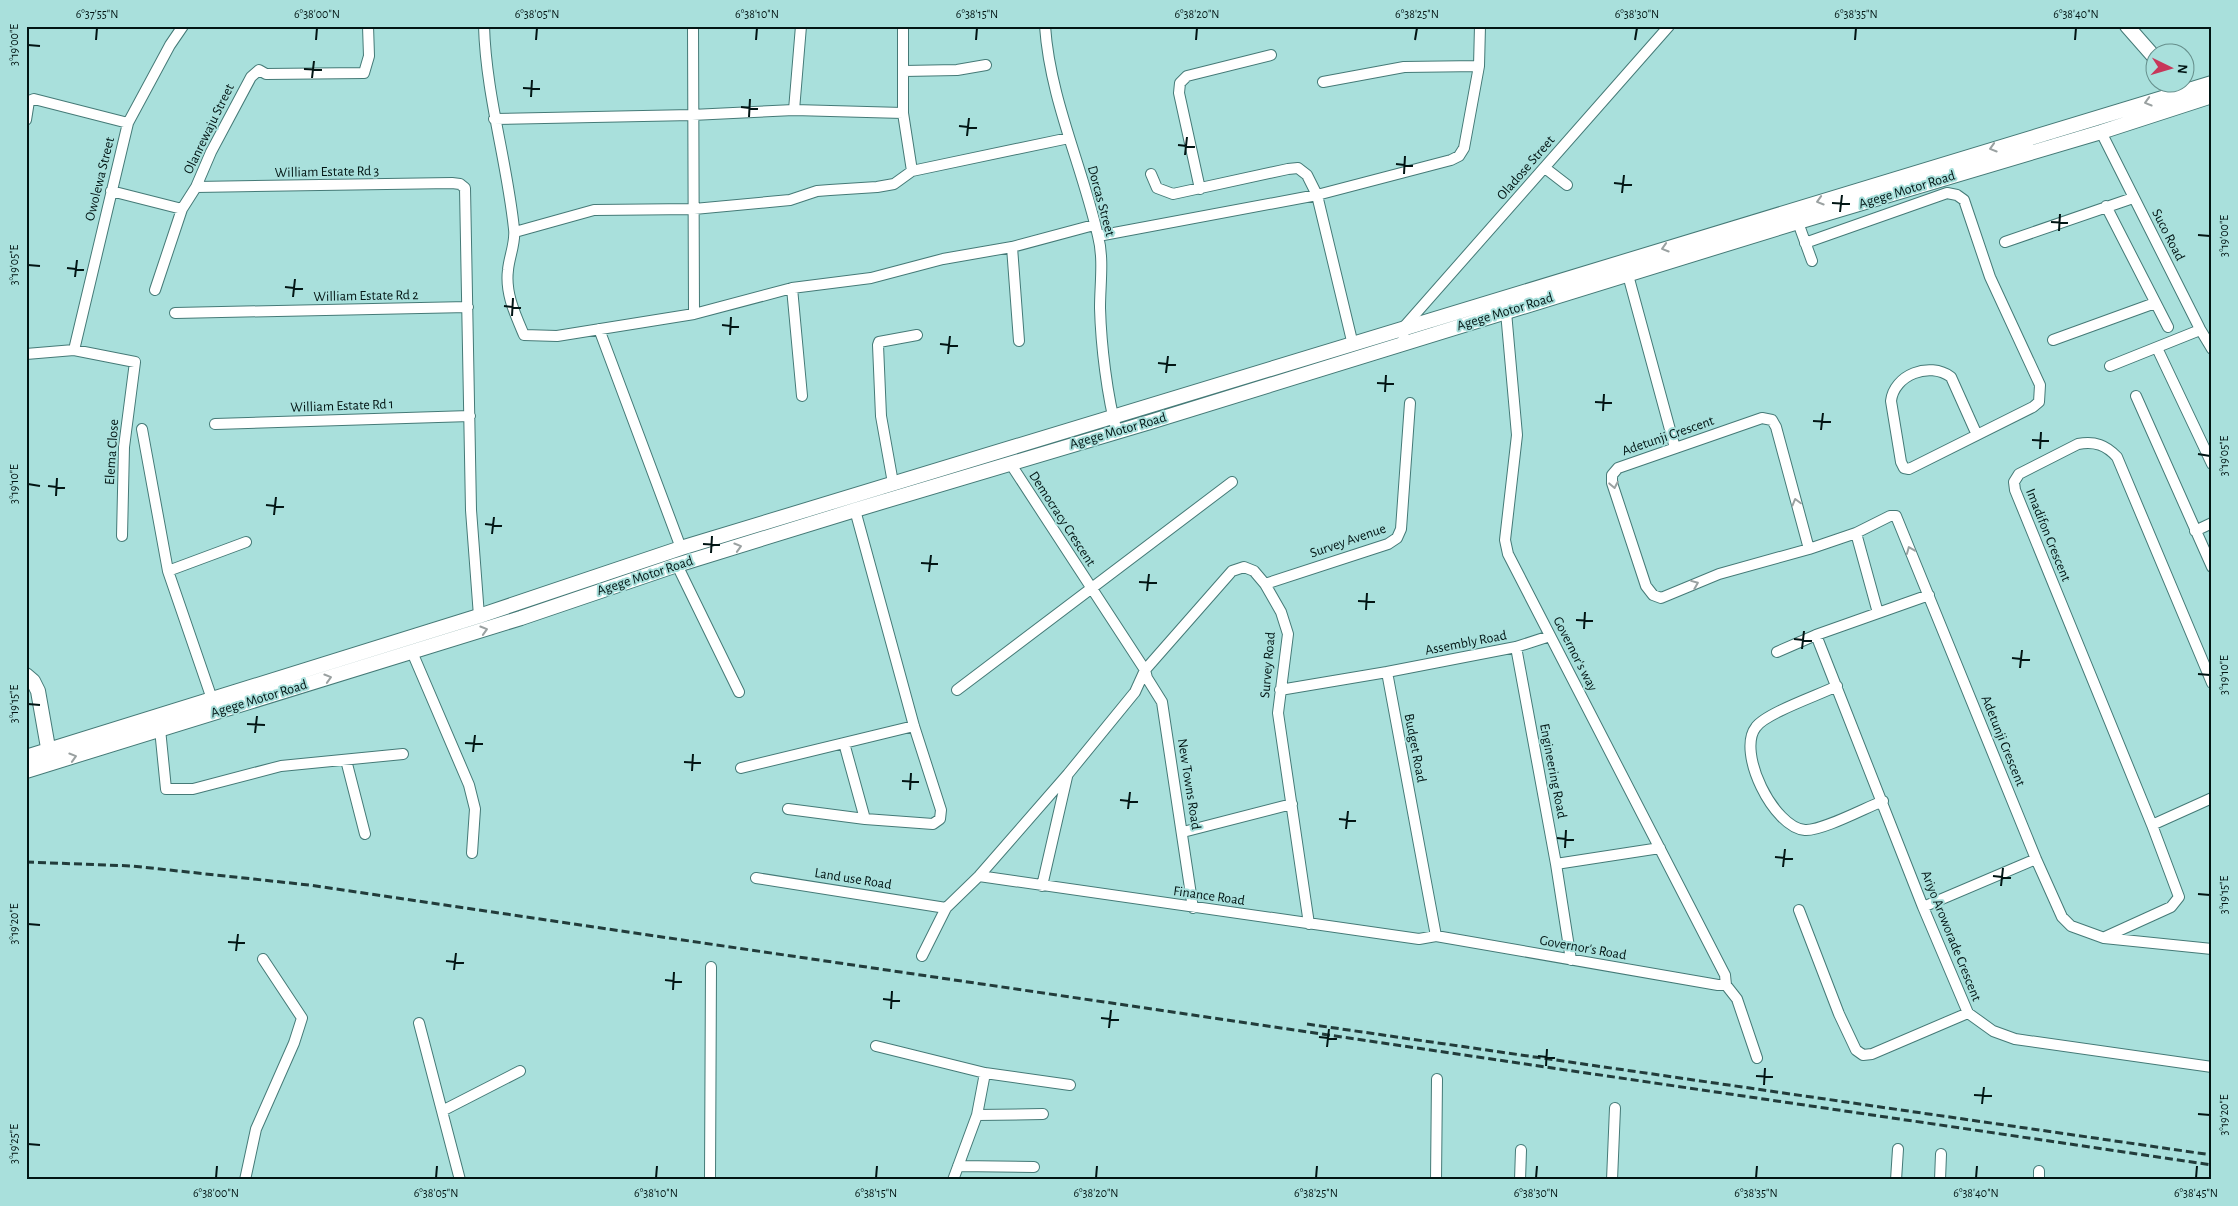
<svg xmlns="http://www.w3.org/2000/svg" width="2238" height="1206" font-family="'Alegreya Sans',sans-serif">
<rect width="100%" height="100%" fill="#a9e0dc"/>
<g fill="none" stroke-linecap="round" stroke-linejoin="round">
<defs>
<path id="street" d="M484 26C486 95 507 161 514 229 516 242 509 257 508 270 505 293 515 314 524 335L557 336 694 314 792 288 871 278 943 259 1012 247 1094 225
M693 26 694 314
M903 26V113L912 171
M1045 26C1050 99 1082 165 1098 236 1104 259 1100 284 1100 308 1101 345 1107 396 1117 432
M904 71 957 70 986 65
M1323 82 1404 67 1479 66
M794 110 801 26
M494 119 692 115 794 110 903 113
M26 120 29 101 34 99 128 123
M2101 132 2200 329 2212 349
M1545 168 1567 185
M1151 174 1157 188 1173 194 1288 169 1298 168 1307 175 1317 195 1353 345
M196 187 452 183 460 184 465 188 471 510 479 616
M1200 189 1179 93 1180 83 1187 76 1271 55
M111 191 182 209
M2106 206 2168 327
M1796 217 1812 261
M515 232 594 210 694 209 790 200 817 191 830 190 877 187 894 184 912 171 1069 138
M1098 236 1317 195 1451 160 1459 156 1464 148 1479 66 1480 26
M2005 242 2133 198
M1805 243 1947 193 1957 195 1964 200 1990 277 2040 385 2039 402 2033 407 1909 469 1904 468 1901 462 1891 401C1894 375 1929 361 1951 377L1977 435
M1012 247 1019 341
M1628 275 1675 448
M792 288 802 396
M155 290 182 209 196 187 211 152 251 77 259 70 266 74 364 73 369 56 368 26
M1506 312 1517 435 1505 540 1508 554 1725 975 1726 985
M175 313 468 307
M599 329 681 548
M2053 340 2155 303
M1404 344 1403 328 1669 26
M2157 348 2212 464
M74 350 128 123 170 45 183 26
M26 354 74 350 135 362 124 447 122 536
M2110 366 2200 330
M2136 396 2212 567
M215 424 470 416
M142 429 168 571 212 699
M1010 463 1145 670 1147 678 1162 702 1193 908
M893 483 881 416 878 345 879 342 917 335
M2195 531 2212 523
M1856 533 1878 613
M1809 549 1776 427 1772 420 1762 418 1618 468 1612 475V483L1646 586 1653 595 1661 598 1719 574 1809 549 1856 533 1890 516H1896L2036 859 2062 917 2071 926 2104 938 2212 949
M677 565 739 692
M168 571 246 542
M1265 584 1388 544 1397 538 1401 529 1410 403
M1816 635 1923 907 1968 1013 1993 1031 2015 1039 2212 1067
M1516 647 1556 864 1571 960
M412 652 469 785 475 809 472 853
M1777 652 1816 635 1929 595
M1387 672 1516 647 1550 636
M1837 686C1819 695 1766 713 1756 727 1736 752 1774 828 1805 830 1822 831 1865 808 1883 801
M957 690 1232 482
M1280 690 1387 672 1436 936
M160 729 166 789H193L281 766 403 754
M844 743 865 819
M346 760 365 834
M741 768 914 726
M788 809 865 819 933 824 940 819 941 810 914 726 855 510
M2152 825 2212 798
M1183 832 1292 804
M1556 864 1660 848
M979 876 1419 939 1436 936 1718 985H1726
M756 878 946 908
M1042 886 1067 777
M1923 907 2036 859
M1799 910 1839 1014 1856 1050 1863 1055 1872 1054 1968 1013
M2105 937 2171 907 2179 897 2152 825 2015 490 2014 482 2019 474 2078 444C2095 441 2106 445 2117 457L2212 683
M922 956 946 908 979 876 1068 774 1135 692 1145 670 1232 571 1244 567 1254 571 1265 584 1281 612 1288 634 1278 713 1309 924
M1726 985 1737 999 1757 1058
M419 1023 460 1180
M876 1046 985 1073 1070 1085
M442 1111 520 1071
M977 1115 1043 1114
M958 1166 1034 1167
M245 1180 256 1129 294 1043 302 1018 263 959
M710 1180 711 967
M953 1180 977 1115 985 1073
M1436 1180 1437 1079
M1520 1180 1521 1150
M1612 1180 1615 1108
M1896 1180 1898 1149
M1940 1180 1941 1154
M2039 1180V1171"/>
<path id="secondary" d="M2127 26 2156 59
M26 675 33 681 38 691 50 759
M26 757 479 616 681 548 2212 83
M26 771 521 618 677 565 855 510 1150 422 1798 222 2101 132 2212 96"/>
</defs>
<use href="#street" stroke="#457a77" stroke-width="12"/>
<use href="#secondary" stroke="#457a77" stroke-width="16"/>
<use href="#street" stroke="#fff" stroke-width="10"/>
<use href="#secondary" stroke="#fff" stroke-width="14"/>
<path stroke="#223c3b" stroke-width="3" stroke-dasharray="8 4" stroke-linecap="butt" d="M26 862 132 866 309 885 2212 1165
M1307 1024 2212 1155"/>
</g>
<defs><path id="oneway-chevron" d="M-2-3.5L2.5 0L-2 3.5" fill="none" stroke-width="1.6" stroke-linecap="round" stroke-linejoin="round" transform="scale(1.25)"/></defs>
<g stroke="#9aa1a1">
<use href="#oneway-chevron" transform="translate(2148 102) rotate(164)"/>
<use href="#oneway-chevron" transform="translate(1993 148) rotate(163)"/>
<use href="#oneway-chevron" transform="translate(1820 201) rotate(163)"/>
<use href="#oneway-chevron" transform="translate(1665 248) rotate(163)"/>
<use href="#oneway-chevron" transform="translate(1614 485) rotate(79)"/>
<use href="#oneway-chevron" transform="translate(1796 502) rotate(-105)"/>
<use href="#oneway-chevron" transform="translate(738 547) rotate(-17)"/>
<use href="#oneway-chevron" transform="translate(1910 550) rotate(-112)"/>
<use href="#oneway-chevron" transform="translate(1695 584) rotate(-22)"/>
<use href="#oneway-chevron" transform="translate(484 630) rotate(-17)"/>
<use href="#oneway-chevron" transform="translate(328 678) rotate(-17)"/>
<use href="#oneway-chevron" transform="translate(73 757) rotate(-17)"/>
</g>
<path fill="none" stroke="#021514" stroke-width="2" d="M96 40 97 28M316 40 317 28M536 40 537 28M756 40 757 28M976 40 977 28M1196 40 1197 28M1415 40 1417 28M1635 40 1637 28M1855 40 1856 28M2075 40 2076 28M28 45 40 46M304 69 322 70M312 78 314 61M523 88 540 89M531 97 532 80M741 107 758 109M749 117 750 99M959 126 977 128M967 136 969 118M1178 145 1195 147M1185 155 1187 137M1396 164 1413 166M1404 174 1405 156M1614 183 1632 185M1622 193 1624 175M1832 203 1850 204M1840 212 1842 195M2051 222 2068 223M2059 231 2060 214M2198 235 2210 236M28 265 40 266M67 268 84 270M75 277 77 260M285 287 303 289M293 297 295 279M504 306 521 308M512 316 513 298M722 325 739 327M730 335 731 317M940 344 958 346M948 354 950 336M1158 363 1176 365M1166 373 1168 356M1377 383 1394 384M1385 392 1386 375M1595 402 1612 403M1603 411 1604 394M1813 421 1831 422M1821 430 1823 413M2032 440 2049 441M2040 449 2041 432M2198 454 2210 456M28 484 40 486M48 486 65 488M56 496 57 478M266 505 284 507M274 515 276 497M485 524 502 526M492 534 494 517M703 544 720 545M711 553 712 536M921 563 938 564M929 572 931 555M1139 582 1157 583M1147 591 1149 574M1358 601 1375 602M1366 610 1367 593M1576 620 1593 621M1584 629 1585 612M1794 639 1812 641M1802 649 1804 631M2012 658 2030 660M2020 668 2022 650M2198 674 2210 675M28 704 40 705M247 724 265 725M255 733 257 716M465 743 483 744M473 752 475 735M684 762 701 763M692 771 693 754M902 781 919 782M910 790 911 773M1120 800 1138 802M1128 809 1130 792M1339 819 1356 821M1346 829 1348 811M1557 838 1574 840M1565 848 1566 830M1775 857 1793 859M1783 867 1785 849M1993 876 2011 878M2001 886 2003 868M2198 894 2210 895M28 924 40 925M228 942 245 943M236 951 238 934M446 961 464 963M454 970 456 953M665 980 682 982M673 990 674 972M883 999 900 1001M891 1009 892 991M1101 1018 1119 1020M1109 1028 1111 1010M1319 1037 1337 1039M1327 1047 1329 1029M1538 1056 1555 1058M1546 1066 1547 1049M1756 1076 1773 1077M1764 1085 1765 1068M1974 1095 1992 1096M1982 1104 1984 1087M2198 1114 2210 1115M28 1144 40 1145M216 1178 217 1166M436 1178 437 1166M656 1178 657 1166M876 1178 877 1166M1096 1178 1097 1166M1316 1178 1317 1166M1536 1178 1537 1166M1756 1178 1757 1166M1976 1178 1977 1166M2196 1178 2197 1166"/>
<g text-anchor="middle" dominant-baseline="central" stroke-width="4" stroke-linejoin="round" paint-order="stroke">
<g font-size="14" fill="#021514" stroke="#a9e0dc">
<text transform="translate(209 129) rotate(-64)">Olanrewaju Street</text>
<text transform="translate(1526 168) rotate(-49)">Oladose Street</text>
<text transform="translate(327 172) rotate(-1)">William Estate Rd 3</text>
<text transform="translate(100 179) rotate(-76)">Owolewa Street</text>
<text transform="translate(1907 190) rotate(-17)">Agege Motor Road</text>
<text transform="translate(1101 201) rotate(75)">Dorcas Street</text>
<text transform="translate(2168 235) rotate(63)">Suco Road</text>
<text transform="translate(366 296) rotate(-1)">William Estate Rd 2</text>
<text transform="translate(1505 312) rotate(-17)">Agege Motor Road</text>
<text transform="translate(342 406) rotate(-2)">William Estate Rd 1</text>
<text transform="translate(1118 431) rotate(-16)">Agege Motor Road</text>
<text transform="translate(1668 436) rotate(-19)">Adetunji Crescent</text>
<text transform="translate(112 452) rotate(-86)">Elema Close</text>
<text transform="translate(1062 519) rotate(57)">Democracy Crescent</text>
<text transform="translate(2048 535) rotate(68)">Imadifon Crescent</text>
<text transform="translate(1348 541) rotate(-19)">Survey Avenue</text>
<text transform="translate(645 576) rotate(-18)">Agege Motor Road</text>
<text transform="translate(1466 643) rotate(-11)">Assembly Road</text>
<text transform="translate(1575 654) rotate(63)">Governor's way</text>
<text transform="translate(1268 665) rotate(-85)">Survey Road</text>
<text transform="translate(259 699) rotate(-17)">Agege Motor Road</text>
<text transform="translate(2003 741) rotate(68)">Adetunji Crescent</text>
<text transform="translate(1415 748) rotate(79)">Budget Road</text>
<text transform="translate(1553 771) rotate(79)">Engineering Road</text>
<text transform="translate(1189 784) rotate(81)">New Towns Road</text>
<text transform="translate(853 879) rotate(9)">Land use Road</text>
<text transform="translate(1209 896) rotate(8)">Finance Road</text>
<text transform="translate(1951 936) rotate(68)">Ariyo Aroworade Crescent</text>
<text transform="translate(1583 948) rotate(10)">Governor's Road</text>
</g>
</g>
<rect width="2238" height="1206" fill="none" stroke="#a9e0dc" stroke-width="55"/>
<g transform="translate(2170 68) rotate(95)"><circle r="24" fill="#a9e0dc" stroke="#668f8c"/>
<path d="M0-4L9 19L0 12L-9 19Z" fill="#c7375a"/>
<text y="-8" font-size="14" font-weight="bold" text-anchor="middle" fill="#021514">N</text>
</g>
<rect x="28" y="28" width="2182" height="1150" fill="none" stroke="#021514" stroke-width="2"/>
<g font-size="12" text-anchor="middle" fill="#021514">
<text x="97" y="18">6°37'55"N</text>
<text x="317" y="18">6°38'00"N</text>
<text x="537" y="18">6°38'05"N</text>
<text x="757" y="18">6°38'10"N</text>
<text x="977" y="18">6°38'15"N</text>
<text x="1197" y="18">6°38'20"N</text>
<text x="1417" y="18">6°38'25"N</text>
<text x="1637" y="18">6°38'30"N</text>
<text x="1856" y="18">6°38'35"N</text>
<text x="2076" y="18">6°38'40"N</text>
<text transform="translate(14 45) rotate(-90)" y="4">3°19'00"E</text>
<text transform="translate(2224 236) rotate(-90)" y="4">3°19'00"E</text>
<text transform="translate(14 265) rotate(-90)" y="4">3°19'05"E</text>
<text transform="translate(2224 456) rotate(-90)" y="4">3°19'05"E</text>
<text transform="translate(14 484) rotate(-90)" y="4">3°19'10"E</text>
<text transform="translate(2224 675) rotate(-90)" y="4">3°19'10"E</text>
<text transform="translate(14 704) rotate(-90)" y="4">3°19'15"E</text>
<text transform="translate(2224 895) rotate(-90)" y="4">3°19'15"E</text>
<text transform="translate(14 924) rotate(-90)" y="4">3°19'20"E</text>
<text transform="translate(2224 1115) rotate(-90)" y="4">3°19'20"E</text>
<text transform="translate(14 1144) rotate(-90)" y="4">3°19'25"E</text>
<text x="216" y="1197">6°38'00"N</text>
<text x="436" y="1197">6°38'05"N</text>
<text x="656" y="1197">6°38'10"N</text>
<text x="876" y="1197">6°38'15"N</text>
<text x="1096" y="1197">6°38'20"N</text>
<text x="1316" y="1197">6°38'25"N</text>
<text x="1536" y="1197">6°38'30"N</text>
<text x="1756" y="1197">6°38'35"N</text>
<text x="1976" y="1197">6°38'40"N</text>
<text x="2196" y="1197">6°38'45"N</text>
</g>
</svg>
